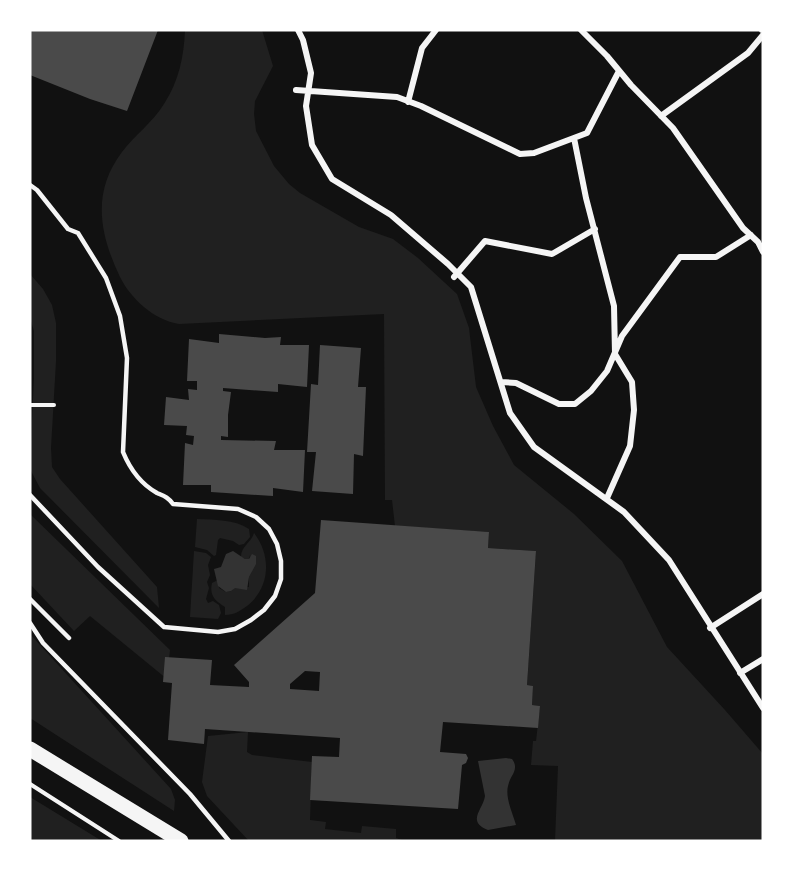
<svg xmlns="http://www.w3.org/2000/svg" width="793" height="871" font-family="'DM Sans',sans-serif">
<rect width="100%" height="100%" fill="#111"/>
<path fill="#202020" d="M185 30H262L273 66 255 101 254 114 256 131 274 166 289 184 300 193 359 227 393 239 418 258 457 294 469 328 476 387 493 426 514 465 574 514 622 561 667 647 725 710 763 754V841H555L558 766 531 765 533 741H536L540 706 532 705 533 686 527 685 536 551 488 548 489 532 395 526 392 500H385L384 314 179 324C154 320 131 299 120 277 100 235 91 193 122 152 135 135 153 122 164 104 179 81 184 56 185 30Z
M30 274 43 289 52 305 56 323V361L51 448 52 467 60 479 157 587 159 608 40 488 31 471 30 462 34 378V331L30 318Z
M30 514 170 650 167 679 90 616 74 631 30 584Z
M197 519C214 520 234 519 249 529L250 537 244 544 239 545 233 541 220 538 218 540 216 555 214 556 207 550 195 547Z
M254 533C272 556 270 588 247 606 240 611 234 615 225 615V607C216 601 209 596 212 583L218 580 219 588 226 592 231 591 233 588 249 587V577L252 571 250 555 249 559H245L241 557C241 546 251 543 254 533Z
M194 551 206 553 211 557 208 565 210 575 207 582 209 588 206 599 208 603 213 601 219 605 221 613 218 619 190 617Z
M30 634 171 789 175 800 174 811 30 718Z
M248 732 247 752 252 755 312 762 310 820 326 822 325 829 361 833 362 826 396 829V838L405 841H249L207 796 202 782 208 736Z
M30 797 102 841H30Z"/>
<path fill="#333" d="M233 551 245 559H249L252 554 256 556V564L249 577 247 590 235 588 231 591 226 592 218 586 214 569 221 567 226 554Z
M506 758 512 759C520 770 510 775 508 786 505 798 513 814 516 825L488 830C466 821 483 810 485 796L478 761Z"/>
<path fill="#4a4a4a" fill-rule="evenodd" d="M30 30H158L127 111 90 99 30 75Z
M219 334 265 338 281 337 280 345H309L307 387 278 384V392L223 388V391L231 392 228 415V437L221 436V440L276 441 274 450H305L303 492 273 488V496L211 492V485H183L185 443 193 445 194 436 186 435 187 426 164 425 166 397 189 400 188 389 197 390V381H187L189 339 219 343Z
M320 345 361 348 358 387H366L363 456 354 454 353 494 312 491 316 452H307L311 384 318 385Z
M321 520 489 532 488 548 536 551 527 685 533 686 532 705 540 706 538 728 443 722 440 752 466 754 468 758 466 763 462 765 458 809 310 800 312 756 339 757 340 738 205 729 204 744 168 740 172 683 163 682 165 657 212 660 210 685 249 687V682L234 665 315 593ZM305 671 320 672 319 691 290 689V684Z"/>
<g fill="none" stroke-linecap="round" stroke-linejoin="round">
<path stroke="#f5f5f5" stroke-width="4" d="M30 405H54
M30 784 119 841"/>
<path stroke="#f5f5f5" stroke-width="4.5" d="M30 185 37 190 68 229 78 233 106 278 120 316 127 358 123 452C130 469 141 484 157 493 164 496 168 497 173 504L238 509 256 517 269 529 277 544 281 561V579L275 596 264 610 251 620 235 629 218 632 164 627 98 567 30 495
M30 599 69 638
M30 623 43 643 190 794 229 841"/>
<path stroke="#f5f5f5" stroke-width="6" d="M298 30 303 40 311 73 306 106 312 145 332 179 391 215 448 264 471 287 510 413 534 447 624 512 669 560 763 708
M581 30 607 56 631 85 673 128 743 228 758 242 763 252
M762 30H763
M296 90 397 97 421 106 520 154 534 153 587 133 619 71
M408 102 422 48 436 30
M661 116 748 53 763 35
M574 138 586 198 614 306 615 354 632 382 634 410 630 446 607 498
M454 277 485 241 552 254 595 229
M501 382 516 383 559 404H575L591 391 607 371 622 336 680 257H716L751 235
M710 628 763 594
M740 673 763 659"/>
<path stroke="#f5f5f5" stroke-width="15" d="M30 749 181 841"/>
</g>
<rect width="793" height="871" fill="none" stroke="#ffffff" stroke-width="63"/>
</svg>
